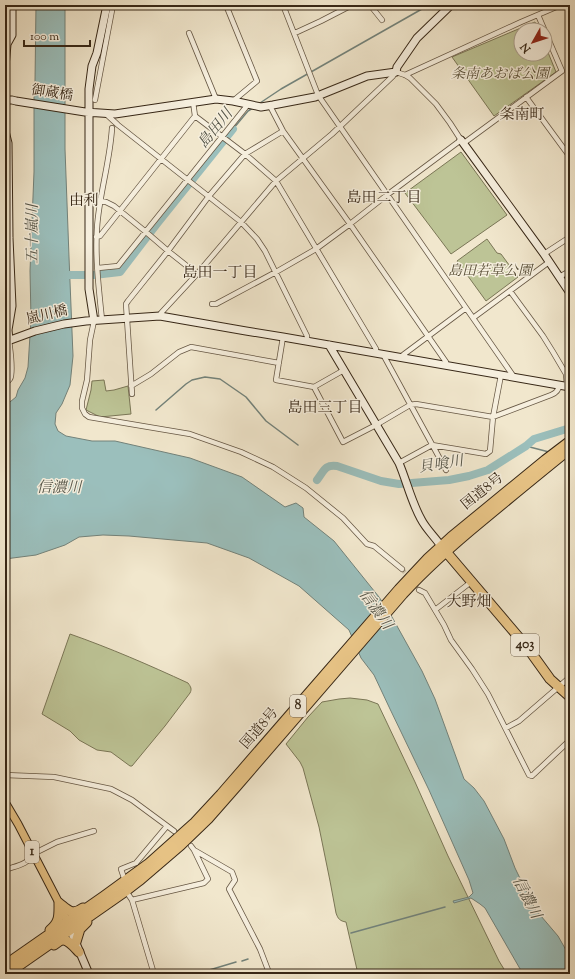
<svg xmlns="http://www.w3.org/2000/svg" width="575" height="979" font-family="'Sorts Mill Goudy','Noto Serif JP',serif">
<rect width="100%" height="100%" fill="#f1e7cd"/>
<filter id="stains"><feTurbulence type="fractalNoise" baseFrequency=".005" numOctaves="4"/><feColorMatrix values="0 0 0 0 .2 0 0 0 0 .09 0 0 0 0 .02 0 0 0 .5 -.17"/></filter>
<radialGradient id="worn" r=".72"><stop offset=".6" stop-color="#630" stop-opacity="0"/><stop offset="1" stop-color="#630" stop-opacity=".3"/></radialGradient>
<path fill="#bdc496" stroke="#7a7656" d="M535 22 538 30H521V54H545V45L556 72 494 116 452 57Z
M461 152 507 215 451 254 405 193Z
M487 239 497 253 501 254 518 277 486 301 457 261Z
M104 380 106 391 114 390 128 386 131 414 100 417 86 410 91 390 92 381Z
M70 634C110 648 149 665 188 683 191 687 192 689 190 693L165 726 132 766H130L111 752 97 750 79 740 70 731 42 714Z
M350 698 367 700 378 704 415 782 448 856 499 961 507 974H358L346 922C340 921 338 919 336 913L330 881 319 827 303 768 300 762 286 744 308 717 322 702 339 699Z"/>
<path fill="#9bbfbc" stroke="#73827a" d="M36 5H65V149L69 257 73 356 70 385 62 404 56 413 55 424 58 431 66 436 92 441H115L190 458 242 477 285 507 296 503 303 508 304 517 334 541 379 597 392 617 422 671 435 699 464 779 474 788 484 801 504 839 515 868 535 909 558 936 570 957V974H523L485 908 480 904 471 898 454 903 453 901 469 897 473 893 469 880 429 790 390 709 374 675 361 658 349 630 299 586 249 558 207 543 129 536 103 535 79 537 65 545 36 555 5 559V406L16 397 18 390 25 378 28 367 31 319 30 271 34 172V89L35 81Z"/>
<g fill="none" stroke-linecap="round" stroke-linejoin="round">
<path stroke="#73827a" stroke-width="1.5" d="M260 103 281 89 429 5
M233 129 248 111 253 108
M156 410 186 384 192 380 205 377 220 379 246 397 266 421 298 445
M526 446 549 452
M351 933 445 907
M242 961 248 959
M196 974 236 962"/>
<path stroke="#9bbfbc" stroke-width="8" d="M60 275H94L120 272 156 225 233 129
M317 480C324 471 325 464 337 466L381 481 399 484 449 480 469 476 488 470 526 446 534 439 570 428"/>
<path stroke="#ccc1a8" stroke-width="4.5" stroke-dasharray="4.5 2" stroke-linecap="butt" d="M402 569 419 590"/>
<defs>
<path id="street" d="M226 5 257 81 233 101
M283 5 318 95 514 377
M370 5 382 20
M189 33 216 99
M295 33 321 21 352 5
M405 75 521 22 561 5
M526 97 570 157
M95 100 113 5
M193 102 195 116 245 154 276 181 376 349V353
M270 106 283 131 350 224 446 362V365
M105 113 118 125 241 222 257 239 265 251 307 336V341
M464 143 562 71 538 15
M89 199 106 202 114 206 146 232 168 251 197 274
M96 237 100 236 195 116
M544 254 570 237
M98 268 118 266 246 107 247 104
M559 277 570 271
M510 291 543 336 553 352 566 374 567 387
M160 316 161 313 197 274 276 181 332 134 393 76 396 72 405 75 410 78 436 104 450 123 461 140 387 195 350 224 316 249 276 272 216 304H212
M473 318 549 262
M102 320C99 290 95 259 97 228 99 195 110 162 112 128
M94 321 90 340 87 380 82 401V408L85 414 89 417 190 434 241 452 273 467 306 488 343 518 367 544 374 546 402 569
M283 337 276 380 314 387 344 370
M384 355 385 358 446 470
M401 358 403 355 466 308
M5 383C7 382 9 381 10 379 14 372 10 349 9 340
M131 386 151 374 179 352 191 347 279 363
M314 387 343 442 376 425 410 405 416 404 493 417 551 395C556 393 559 390 559 385
M132 394 126 304 128 301 168 251 209 196 245 154 283 131
M399 463 432 445 486 454 490 451 493 417 501 375
M419 590 425 593 444 625 451 640 472 669 488 694 529 775 532 776 534 774 570 740
M435 610 471 582
M506 728 519 721 570 677
M5 775 54 777 111 789 132 800 174 831
M191 846 194 850 232 872 235 880 229 889 260 949 268 970 271 972 294 973 295 974
M5 870C15 866 28 865 33 854L57 842 94 831
M125 881 121 869 136 863 167 826
M126 891 132 900 154 974
M132 900 204 883 208 879 194 850
M5 954 10 962"/>
<path id="secondary" d="M5 67 7 44 12 35V5
M5 100H12L16 101 85 112 115 114 216 99 233 101 261 107 273 105 315 97 367 76 396 72 397 67 417 38 451 5
M5 131 8 143 9 238 12 306 8 330 9 340
M461 140 544 254 570 293
M94 321 89 289V89L92 66 97 53 107 5
M5 342 35 331 64 324 86 321 160 316 246 331 283 337 570 387
M329 345 399 463C407 482 411 501 421 519 426 529 435 537 441 546
M70 929 89 974"/>
<path id="primary" d="M5 802 18 824 59 903 69 926"/>
<path id="highway" d="M442 547 527 647 550 679 570 697
M59 903C68 910 72 916 83 908
M50 930C60 922 59 915 59 903
M76 942 80 929 87 922
M54 945C57 943 60 940 63 940 69 940 75 948 79 952
M5 965 104 896 148 864 195 822 221 794 399 589 428 558 451 537 545 460 570 441
M7 974 126 891 139 881 181 845 208 819 237 786 403 594C427 568 454 544 482 521 511 497 540 473 570 449"/>
</defs>
<use href="#street" stroke="#665744" stroke-width="6"/>
<use href="#secondary" stroke="#372716" stroke-width="9"/>
<use href="#primary" stroke="#372716" stroke-width="9"/>
<use href="#highway" stroke="#372716" stroke-width="11"/>
<use href="#street" stroke="#f6efde" stroke-width="4.5"/>
<use href="#secondary" stroke="#f6efde" stroke-width="7"/>
<use href="#primary" stroke="#e8c486" stroke-width="7"/>
<use href="#highway" stroke="#e8c486" stroke-width="9"/>
</g>
<g text-anchor="middle" dominant-baseline="central" stroke-width="3" stroke-linejoin="round" paint-order="stroke">
<g fill="#f6efde" stroke="#706352" stroke-width="1">
<rect x="511" y="634" width="28" height="22" rx="3"/>
<rect x="290" y="695" width="16" height="22" rx="3"/>
<rect x="25" y="841" width="14" height="22" rx="3"/>
</g>
<g font-size="13" font-weight="bold" fill="#372716">
<text x="525" y="645">403</text>
<text x="298" y="706">8</text>
<text x="32" y="852">1</text>
</g>
<g font-size="14" font-style="italic" fill="#584e36" stroke="#f6efde">
<text x="500" y="75">条南あおば公園</text>
<text x="490" y="272">島田若草公園</text>
</g>
<g font-size="14" fill="#372716" stroke="#f6efde">
<text transform="translate(52 94) rotate(9)">御蔵橋</text>
<text transform="translate(47 316) rotate(-13)">嵐川橋</text>
<text transform="translate(483 492) rotate(-39)">国道8号</text>
<text transform="translate(260 729) rotate(-49)">国道8号</text>
</g>
<g font-size="15" fill="#372716" stroke="#f6efde">
<text x="522" y="115">条南町</text>
<text x="384" y="198">島田二丁目</text>
<text x="84" y="201">由利</text>
<text x="220" y="273">島田一丁目</text>
<text x="325" y="408">島田三丁目</text>
<text x="469" y="602">大野畑</text>
</g>
<g font-size="15" font-style="italic" fill="#555548" stroke="#f6efde">
<text transform="translate(216 129) rotate(-51)">島田川</text>
<text transform="translate(33 234) rotate(-90)">五十嵐川</text>
<text transform="translate(441 465) rotate(-9)">貝喰川</text>
<text x="59" y="488">信濃川</text>
<text transform="translate(375 610) rotate(54)">信濃川</text>
<text transform="translate(526 898) rotate(63)">信濃川</text>
</g>
</g>
<rect width="575" height="979" fill="none" stroke="#f1e7cd" stroke-width="20"/>
<rect x="6" y="6" width="563" height="967" fill="none" stroke="#372716" stroke-width="2"/>
<rect x="10" y="10" width="555" height="959" fill="none" stroke="#372716"/>
<g transform="translate(533 42) rotate(231)"><circle r="19" fill="#f6efde" stroke="#aa9f8e"/>
<path d="M0-3L7 15L0 10L-7 15Z" fill="#8f2418"/>
<text y="-6" font-size="11" font-weight="bold" text-anchor="middle" fill="#372716">N</text>
</g>
<path d="M24 40v6h66v-6" fill="none" stroke="#372716" stroke-width="2"/>
<text x="30" y="40" font-size="12" fill="#372716" stroke="#f6efde" stroke-width="3" paint-order="stroke">100 m</text>
<rect width="100%" height="100%" filter="url(#stains)"/>
<rect width="100%" height="100%" fill="url(#worn)"/>
</svg>
